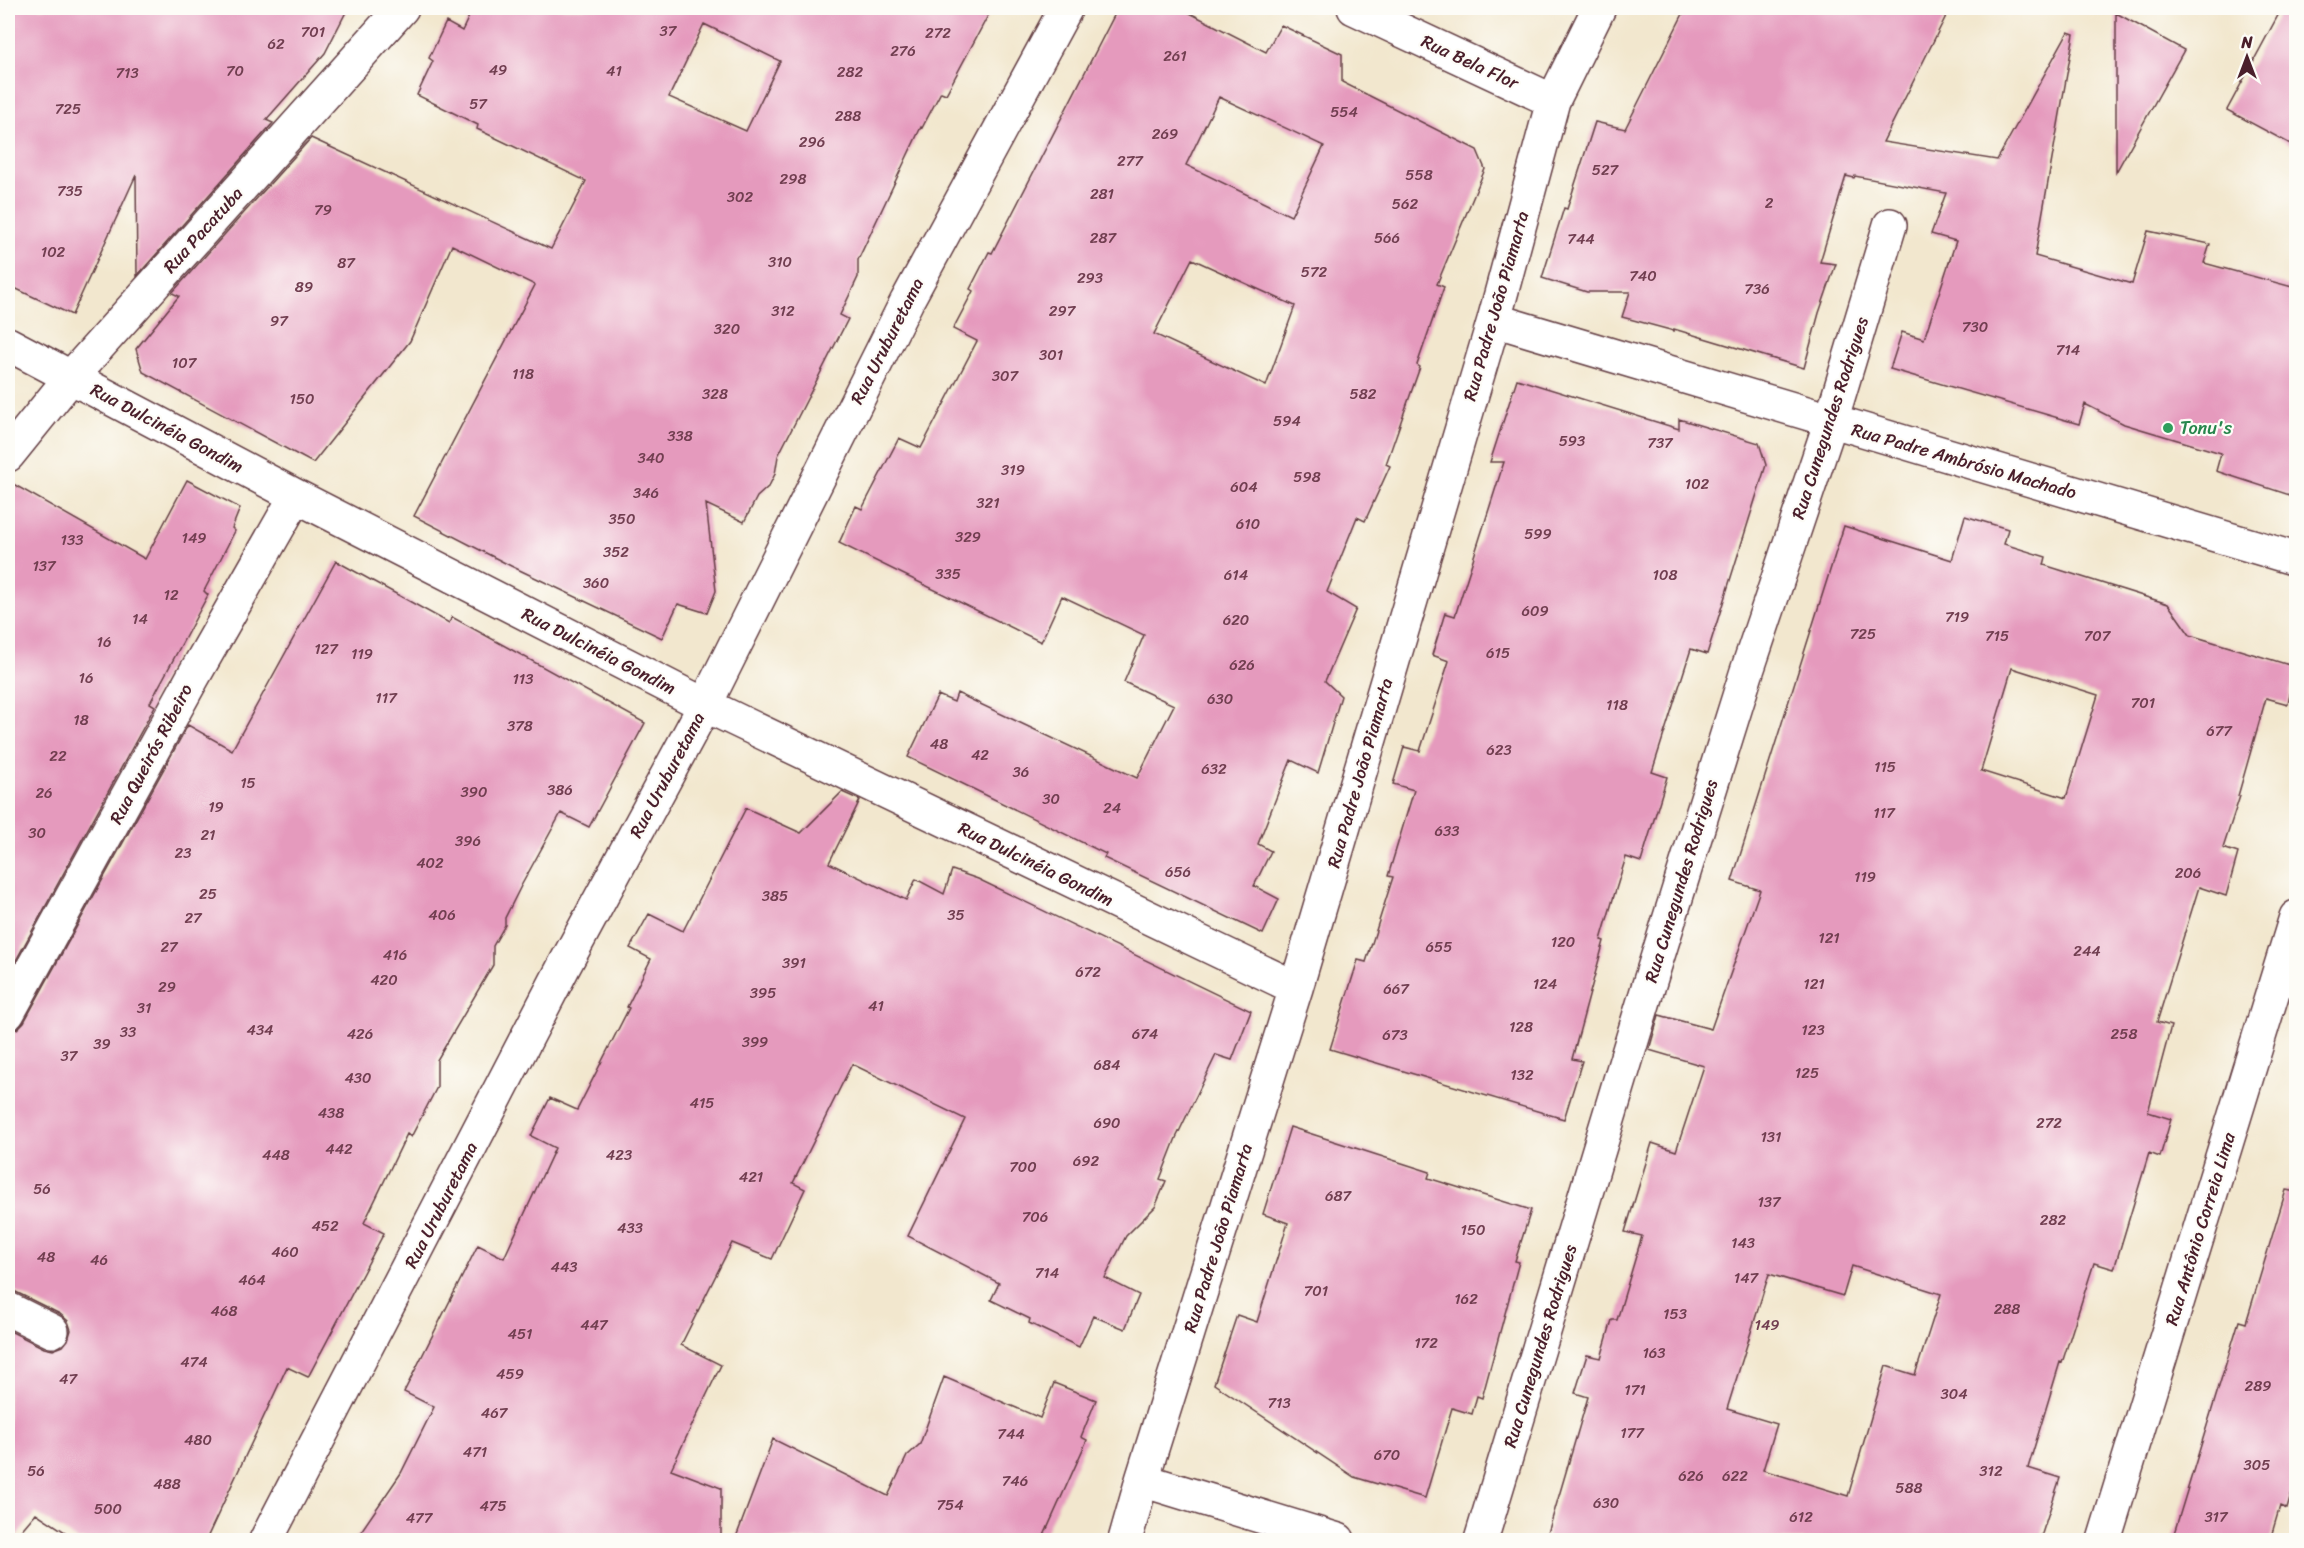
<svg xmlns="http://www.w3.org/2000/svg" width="2304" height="1548" font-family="Sriracha,sans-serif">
<rect width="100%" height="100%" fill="#fdfcf7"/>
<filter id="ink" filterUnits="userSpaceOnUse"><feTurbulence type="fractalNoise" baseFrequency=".0167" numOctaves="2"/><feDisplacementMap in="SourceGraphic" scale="12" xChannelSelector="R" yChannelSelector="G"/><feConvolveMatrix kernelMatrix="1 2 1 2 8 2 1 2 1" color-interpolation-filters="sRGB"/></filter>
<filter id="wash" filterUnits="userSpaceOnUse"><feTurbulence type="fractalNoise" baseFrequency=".008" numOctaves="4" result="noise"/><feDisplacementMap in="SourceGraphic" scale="24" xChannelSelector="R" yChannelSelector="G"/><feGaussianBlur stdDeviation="1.35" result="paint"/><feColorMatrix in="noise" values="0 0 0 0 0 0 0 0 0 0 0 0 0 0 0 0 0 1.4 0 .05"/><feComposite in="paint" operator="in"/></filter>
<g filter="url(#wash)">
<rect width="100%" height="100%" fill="#f2e7ce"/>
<g id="blocks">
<path fill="#e59abd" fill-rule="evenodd" d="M8 8H348L325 53 266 120 273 123 137 276 136 175 72 315 8 285Z
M473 8H992L946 94 941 92 922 128 921 127 858 260V277L840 315 848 319 778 456 775 474 769 486 757 497 744 522 706 504 716 591 707 613 678 604 662 638 511 566 414 516 535 285 452 245 410 341 313 463 143 372 136 349 179 296 172 293 311 138 551 249 586 181 477 129 478 125 417 95 433 61 429 58 446 22 462 31ZM704 24 780 61 746 131 669 97Z
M1118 8H1180L1266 52 1281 25 1342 54V82L1477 150 1485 169 1437 284 1444 287 1417 365 1420 367 1386 464 1390 466 1365 521 1357 517 1327 592 1356 609 1325 681 1341 696 1318 773 1291 760 1258 844 1271 851 1254 886 1279 899 1263 934 1104 858 1106 854 908 757 938 695 954 702 957 693 1137 778 1174 705 1124 682 1144 635 1062 596 1041 642 839 543 856 506 862 509 899 438 921 448 977 341 953 329 973 291 970 289 989 252 992 253ZM1219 97 1324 146 1291 216 1186 165ZM1192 259 1295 306 1266 386 1154 334Z
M1686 8H1950L1883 142 1997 160 2068 32 2074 34 2035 256 2132 284 2148 231 2210 244 2204 263 2296 288V497L2216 471 2221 453 2124 424 2085 404 2079 424 1890 369 1902 332 1924 339 1956 241 1931 234 1946 193 1855 176 1854 178 1846 176 1820 262 1836 264 1819 313 1804 368 1674 329V331L1622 317 1630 292H1587L1542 278 1564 208 1567 209 1595 122 1625 129Z
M2282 8H2296V147L2227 110Z
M2116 13 2184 50 2116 172Z
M1517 379 1679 429V419L1759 443 1766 465 1707 654 1691 649 1652 772 1667 777 1641 862 1626 857 1613 899 1601 940 1604 941 1572 1059 1582 1061 1564 1119 1330 1049 1358 960 1366 962 1393 877 1388 876 1414 790 1393 784 1404 747 1420 751 1449 661 1432 655 1445 613 1455 616 1504 462H1490Z
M187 480 240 508 232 528 235 531 204 591 208 595 150 703 155 706 8 975V481L145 559Z
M1965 516 2008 529 2004 544 2046 557 2044 565 2168 604 2190 635 2296 667 2288 704 2266 698 2238 796H2240L2223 848 2238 853 2226 896 2199 887 2157 1022 2171 1026 2148 1112 2171 1119 2160 1157 2149 1153 2114 1269 2094 1263 2062 1363 2060 1362 2028 1468 2060 1478 2040 1540H1546L1588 1397 1575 1393 1587 1355 1601 1358 1612 1320H1617L1642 1236 1625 1232 1652 1143 1676 1151 1704 1066 1649 1050 1659 1015 1711 1029 1760 890 1732 881 1844 526 1952 560ZM2012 668 2098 695 2066 798 1981 771ZM1852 1266 1941 1294 1915 1375 1886 1366 1848 1496 1763 1470 1777 1424 1727 1409 1769 1274 1843 1296Z
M336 561 449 623 452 617 645 723 589 827 561 813 521 886 505 918V925L493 946V965L437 1060V1087L411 1137 407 1134 364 1223 384 1233 308 1377 287 1367 206 1540H77L36 1513 13 1540H8V1330L44 1348 53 1350 63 1346 68 1340 71 1330 68 1321 60 1314 16 1292 8 1290V1032L17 1029 24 1022 188 725 232 750Z
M842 792 860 800 829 863 906 900 916 879 944 894 952 870 978 879 1251 1011 1232 1060 1216 1055 1176 1138 1160 1179 1166 1181 1155 1207 1126 1236 1105 1278 1139 1295 1125 1329 1093 1316 1079 1347 1029 1323 1030 1319 991 1300 999 1283 908 1236 965 1119 852 1064 793 1183 805 1189 772 1259 732 1243 681 1345 721 1365 671 1469 721 1488V1540H355L401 1473 434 1407 404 1392 478 1245 504 1258 555 1148 531 1136 550 1098 577 1110 629 1008 627 1007 651 959 630 948 649 914 683 931 746 808 801 833Z
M1290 1127 1430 1172 1428 1178 1531 1210 1515 1261 1519 1262 1482 1398 1477 1396 1472 1414 1452 1408 1425 1498 1354 1477 1214 1384 1237 1315 1257 1322 1288 1223 1263 1214Z
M2286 1190 2296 1192V1478L2287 1509 2280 1506 2270 1540H2172L2239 1321 2246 1323Z
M944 1377 1040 1418 1054 1383 1096 1400 1081 1437 1087 1440 1042 1540H735L773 1439 888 1496 907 1456 920 1444Z"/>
</g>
</g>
<g filter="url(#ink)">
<use href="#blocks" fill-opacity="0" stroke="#633d43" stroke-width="1.5"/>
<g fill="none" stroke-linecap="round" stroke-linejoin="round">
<defs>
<path id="minor" d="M1354 8 1553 101
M1494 320 2296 559
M8 344 296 496 705 705 1296 988
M8 455 71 377 402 8
M8 1013 193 677 296 496
M8 1309 52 1331
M1142 1480 1338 1540
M266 1540 563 968 705 705 907 301 1066 8
M1125 1540 1142 1480 1296 988 1494 320 1553 101 1599 8
M1481 1540 1646 994 1746 674 1831 421 1890 225
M2104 1540 2296 917"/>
</defs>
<use href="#minor" stroke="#633d43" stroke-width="36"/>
<use href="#minor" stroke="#fff" stroke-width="33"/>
</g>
</g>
<circle fill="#2e9e5b" stroke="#fdfcf7" stroke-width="2" cx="2168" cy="428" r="6"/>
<g text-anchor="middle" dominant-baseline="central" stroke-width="4.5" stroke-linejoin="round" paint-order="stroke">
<g font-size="15" fill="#713e50">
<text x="668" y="31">37</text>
<text x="313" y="32">701</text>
<text x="938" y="33">272</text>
<text x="276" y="44">62</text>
<text x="903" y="51">276</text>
<text x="1175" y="56">261</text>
<text x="498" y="70">49</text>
<text x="235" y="71">70</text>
<text x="614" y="71">41</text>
<text x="850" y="72">282</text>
<text x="127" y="73">713</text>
<text x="478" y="104">57</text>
<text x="68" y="109">725</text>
<text x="1344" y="112">554</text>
<text x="848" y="116">288</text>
<text x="1165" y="134">269</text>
<text x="812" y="142">296</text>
<text x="1130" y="161">277</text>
<text x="1605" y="170">527</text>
<text x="1419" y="175">558</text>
<text x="793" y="179">298</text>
<text x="70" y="191">735</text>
<text x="1102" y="194">281</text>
<text x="740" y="197">302</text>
<text x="1769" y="203">2</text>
<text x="1405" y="204">562</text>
<text x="323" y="210">79</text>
<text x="1103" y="238">287</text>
<text x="1387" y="238">566</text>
<text x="1581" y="239">744</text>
<text x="53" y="252">102</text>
<text x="780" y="262">310</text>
<text x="346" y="263">87</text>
<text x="1314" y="272">572</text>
<text x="1643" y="276">740</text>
<text x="1090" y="278">293</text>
<text x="304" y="287">89</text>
<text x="1757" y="289">736</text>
<text x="783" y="311">312</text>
<text x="1062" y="311">297</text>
<text x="279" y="321">97</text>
<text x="1975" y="327">730</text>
<text x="727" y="329">320</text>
<text x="2068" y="350">714</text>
<text x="1051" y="355">301</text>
<text x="184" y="363">107</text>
<text x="523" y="374">118</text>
<text x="1005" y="376">307</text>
<text x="715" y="394">328</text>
<text x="1363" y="394">582</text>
<text x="302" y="399">150</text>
<text x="1287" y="421">594</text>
<text x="680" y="436">338</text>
<text x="1572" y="441">593</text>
<text x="1660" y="443">737</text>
<text x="651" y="458">340</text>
<text x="1013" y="470">319</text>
<text x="1307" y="477">598</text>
<text x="1697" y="484">102</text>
<text x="1244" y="487">604</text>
<text x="646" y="493">346</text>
<text x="988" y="503">321</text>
<text x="622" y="519">350</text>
<text x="1248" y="524">610</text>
<text x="1538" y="534">599</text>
<text x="968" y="537">329</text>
<text x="194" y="538">149</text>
<text x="72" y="540">133</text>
<text x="616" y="552">352</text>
<text x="44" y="566">137</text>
<text x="948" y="574">335</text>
<text x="1236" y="575">614</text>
<text x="1665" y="575">108</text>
<text x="596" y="583">360</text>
<text x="171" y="595">12</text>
<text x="1535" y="611">609</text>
<text x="1957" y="617">719</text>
<text x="140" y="619">14</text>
<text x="1236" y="620">620</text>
<text x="1863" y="634">725</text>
<text x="1997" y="636">715</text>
<text x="2097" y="636">707</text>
<text x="104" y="642">16</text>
<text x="326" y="649">127</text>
<text x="1498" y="653">615</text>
<text x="362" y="654">119</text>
<text x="1242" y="665">626</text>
<text x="86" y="678">16</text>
<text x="523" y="679">113</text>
<text x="386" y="698">117</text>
<text x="1220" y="699">630</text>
<text x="2143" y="703">701</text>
<text x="1617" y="705">118</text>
<text x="81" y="720">18</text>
<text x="520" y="726">378</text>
<text x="2219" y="731">677</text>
<text x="939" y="744">48</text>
<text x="1499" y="750">623</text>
<text x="980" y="755">42</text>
<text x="58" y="756">22</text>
<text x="1885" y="767">115</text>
<text x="1214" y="769">632</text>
<text x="1021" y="772">36</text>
<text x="248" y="783">15</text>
<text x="560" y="790">386</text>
<text x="474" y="792">390</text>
<text x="44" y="793">26</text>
<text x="1051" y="799">30</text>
<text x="216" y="807">19</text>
<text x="1112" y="808">24</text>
<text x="1884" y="813">117</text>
<text x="1447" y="831">633</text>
<text x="37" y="833">30</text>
<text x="208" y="835">21</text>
<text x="468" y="841">396</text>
<text x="183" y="853">23</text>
<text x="430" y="863">402</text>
<text x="1178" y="872">656</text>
<text x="2188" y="873">206</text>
<text x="1865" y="877">119</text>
<text x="208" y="894">25</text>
<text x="775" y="896">385</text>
<text x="442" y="915">406</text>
<text x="956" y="915">35</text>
<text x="193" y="918">27</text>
<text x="1829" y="938">121</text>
<text x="1563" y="942">120</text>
<text x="169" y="947">27</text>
<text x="1439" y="947">655</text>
<text x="2087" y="951">244</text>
<text x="395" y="955">416</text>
<text x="794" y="963">391</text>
<text x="1088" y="972">672</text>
<text x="384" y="980">420</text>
<text x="1545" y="984">124</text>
<text x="1814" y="984">121</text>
<text x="167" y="987">29</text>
<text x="1396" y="989">667</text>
<text x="763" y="993">395</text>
<text x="876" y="1006">41</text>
<text x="144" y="1008">31</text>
<text x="1521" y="1027">128</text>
<text x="260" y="1030">434</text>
<text x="1813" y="1030">123</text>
<text x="128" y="1032">33</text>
<text x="360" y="1034">426</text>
<text x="1145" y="1034">674</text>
<text x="2124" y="1034">258</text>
<text x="1395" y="1035">673</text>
<text x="755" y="1042">399</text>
<text x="102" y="1044">39</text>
<text x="69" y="1056">37</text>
<text x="1107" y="1065">684</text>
<text x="1807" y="1073">125</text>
<text x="1522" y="1075">132</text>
<text x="358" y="1078">430</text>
<text x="702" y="1103">415</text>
<text x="331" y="1113">438</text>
<text x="1107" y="1123">690</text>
<text x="2049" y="1123">272</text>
<text x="1771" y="1137">131</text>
<text x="339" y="1149">442</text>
<text x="276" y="1155">448</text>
<text x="619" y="1155">423</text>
<text x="1086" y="1161">692</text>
<text x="1023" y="1167">700</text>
<text x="751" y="1177">421</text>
<text x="42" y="1189">56</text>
<text x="1338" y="1196">687</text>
<text x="1769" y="1202">137</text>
<text x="1035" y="1217">706</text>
<text x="2053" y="1220">282</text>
<text x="325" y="1226">452</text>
<text x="630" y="1228">433</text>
<text x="1473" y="1230">150</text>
<text x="1743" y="1243">143</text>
<text x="285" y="1252">460</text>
<text x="46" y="1257">48</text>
<text x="99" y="1260">46</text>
<text x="564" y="1267">443</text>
<text x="1047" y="1273">714</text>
<text x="1746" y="1278">147</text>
<text x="252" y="1280">464</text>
<text x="1316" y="1291">701</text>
<text x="1466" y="1299">162</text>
<text x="2007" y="1309">288</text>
<text x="224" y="1311">468</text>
<text x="1675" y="1314">153</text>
<text x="594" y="1325">447</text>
<text x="1767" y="1325">149</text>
<text x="520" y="1334">451</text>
<text x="1426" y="1343">172</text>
<text x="1654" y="1353">163</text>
<text x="194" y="1362">474</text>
<text x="510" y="1374">459</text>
<text x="68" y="1379">47</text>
<text x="2258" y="1386">289</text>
<text x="1635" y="1390">171</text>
<text x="1954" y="1394">304</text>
<text x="1279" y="1403">713</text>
<text x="494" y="1413">467</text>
<text x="1632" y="1433">177</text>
<text x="1011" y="1434">744</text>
<text x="198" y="1440">480</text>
<text x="475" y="1452">471</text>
<text x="1387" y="1455">670</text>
<text x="2257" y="1465">305</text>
<text x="36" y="1471">56</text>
<text x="1991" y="1471">312</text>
<text x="1691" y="1476">626</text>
<text x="1735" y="1476">622</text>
<text x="1015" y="1481">746</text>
<text x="167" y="1484">488</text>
<text x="1909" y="1488">588</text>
<text x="1606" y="1503">630</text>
<text x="950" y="1505">754</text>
<text x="493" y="1506">475</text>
<text x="108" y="1509">500</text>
<text x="1801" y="1517">612</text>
<text x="2216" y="1517">317</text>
<text x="419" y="1518">477</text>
</g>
<g font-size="18" fill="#4a1f2b" stroke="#fdfcf7">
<text transform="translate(1470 62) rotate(25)">Rua Bela Flor</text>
<text transform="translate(203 230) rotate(-48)">Rua Pacatuba</text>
<text transform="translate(1496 306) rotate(-74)">Rua Padre João Piamarta</text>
<text transform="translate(887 341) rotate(-63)">Rua Uruburetama</text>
<text transform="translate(1830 418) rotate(-72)">Rua Cunegundes Rodrigues</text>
<text transform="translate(167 428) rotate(28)">Rua Dulcinéia Gondim</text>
<text transform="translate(1964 461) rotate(16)">Rua Padre Ambrósio Machado</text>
<text transform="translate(599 651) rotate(27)">Rua Dulcinéia Gondim</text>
<text transform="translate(151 754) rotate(-62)">Rua Queirós Ribeiro</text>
<text transform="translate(1360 773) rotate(-74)">Rua Padre João Piamarta</text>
<text transform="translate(667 775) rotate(-62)">Rua Uruburetama</text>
<text transform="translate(1036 864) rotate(26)">Rua Dulcinéia Gondim</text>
<text transform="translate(1681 881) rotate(-73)">Rua Cunegundes Rodrigues</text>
<text transform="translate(441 1205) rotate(-63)">Rua Uruburetama</text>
<text transform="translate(2200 1229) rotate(-73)">Rua Antônio Correia Lima</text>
<text transform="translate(1218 1238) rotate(-73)">Rua Padre João Piamarta</text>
<text transform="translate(1540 1346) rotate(-73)">Rua Cunegundes Rodrigues</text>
</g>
<g font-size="18" fill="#27864d" stroke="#fdfcf7" text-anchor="start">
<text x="2180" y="428">Tonu's</text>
</g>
</g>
<rect width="2304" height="1548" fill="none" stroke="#fdfcf7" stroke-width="30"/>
<g transform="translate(2247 57)" stroke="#fdfcf7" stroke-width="4.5" paint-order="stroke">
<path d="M0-4.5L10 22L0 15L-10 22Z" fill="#4a1f2b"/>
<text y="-9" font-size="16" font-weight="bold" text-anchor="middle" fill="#4a1f2b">N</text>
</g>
</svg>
